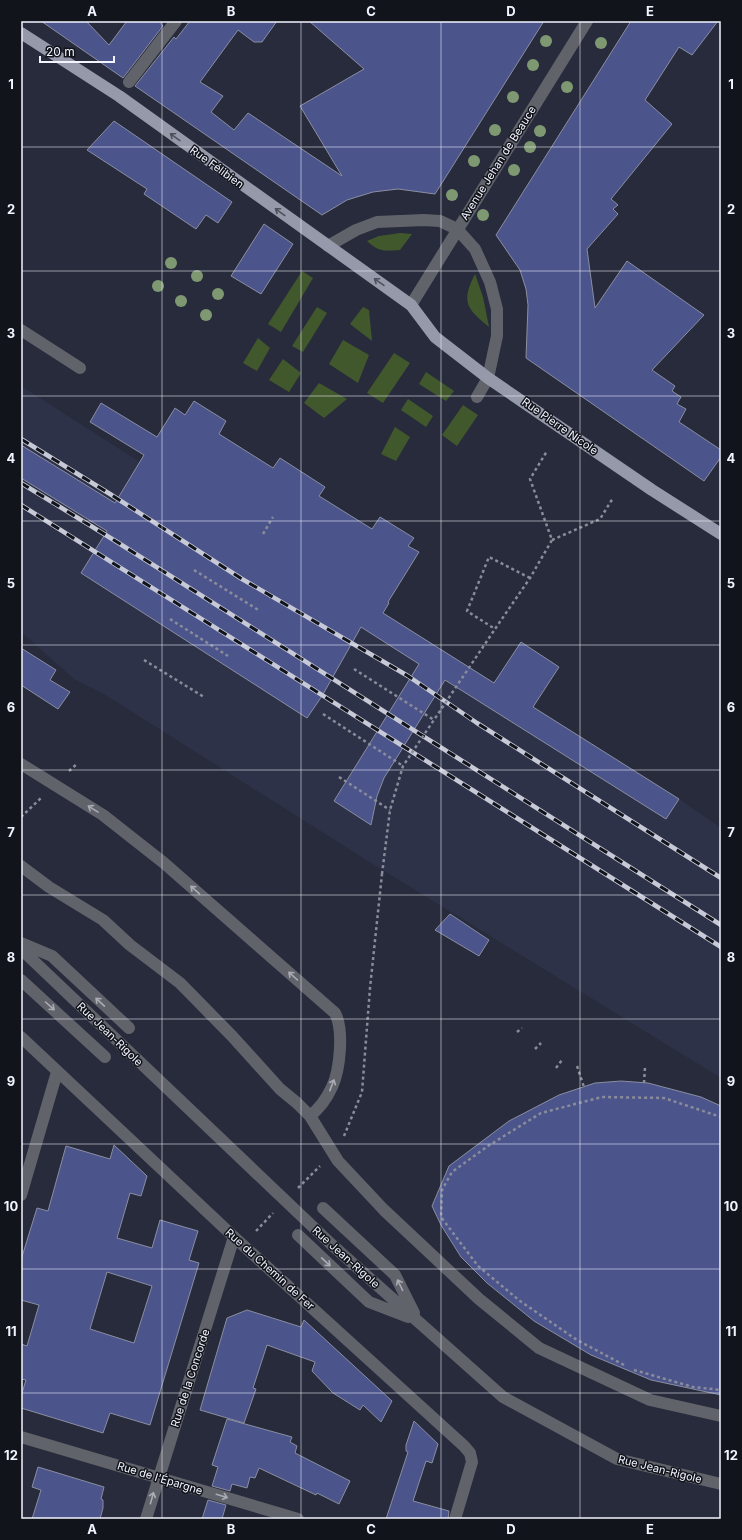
<svg xmlns="http://www.w3.org/2000/svg" width="742" height="1540" font-family="Inter,sans-serif">
<rect width="100%" height="100%" fill="#282b3b"/>
<path fill="#2e3248" d="M21 386 140 462H143L175 408 185 415 194 401 226 421 219 434 273 468 280 458 325 487 319 496 372 529 380 517 414 538 408 546 389 603 383 613 679 799 721 828V1078L368 861 104 694 74 679 21 632Z"/>
<path fill="#41582c" d="M400 233 412 234 400 250C383 251 379 252 367 241L379 236Z
M302 271 313 278 281 332 268 324Z
M475 274 483 297 489 327C466 308 461 302 475 274Z
M317 307 327 313 303 352 292 346Z
M363 307 369 310 372 341 350 324Z
M258 338 270 348 257 371 243 363Z
M343 340 369 355 358 383 329 364Z
M394 353 410 363 383 403 367 393Z
M283 359 301 373 289 392 269 380Z
M426 372 454 391 446 401 419 384Z
M319 383 347 399 324 418 304 403Z
M408 399 433 416 426 427 401 410Z
M463 405 478 415 457 446 442 435Z
M395 427 410 437 396 461 381 454Z"/>
<path fill="#4b558c" stroke="#8a8ea1" fill-rule="evenodd" d="M41 21H86L109 45 127 21H159L163 26 123 78Z
M190 21H277L262 42H254L238 30 200 82 223 96 211 112 234 130 248 113 342 176 300 106 364 69 309 21H544L435 194 398 189 373 192 347 200 322 215 135 86 174 37 176 39Z
M631 21H718L692 55 679 47 645 100 672 124 611 199 618 205 613 209 618 214 587 249 595 308 627 261 704 315 652 370 675 386 672 391 681 397 677 404 686 409 679 422 721 450V457L704 481 526 358 528 305 526 289 520 270 496 235Z
M114 121 232 202 218 223 206 215 196 229 144 194 147 189 87 150Z
M264 224 293 244 261 294 231 276Z
M194 401 226 421 219 434 273 468 280 458 325 487 319 496 372 529 380 517 414 538 408 546 419 552 388 602 389 603 383 613 494 683 521 642 559 667 533 707 679 799 666 819 445 680 384 778 377 796 371 825 334 801 419 664 361 627 322 696 307 718 81 573 107 531 21 478V445L115 503 144 455 90 422 101 403 157 437 175 408 185 415Z
M21 648 56 670 50 680 70 692 58 709 21 685Z
M450 914 489 940 479 956 435 930Z
M621 1081 648 1083 701 1097 721 1106V1395L651 1380 591 1355 534 1321 487 1283 461 1257 441 1225 432 1206 449 1166 509 1121 559 1095 595 1083Z
M114 1145 147 1176 141 1196 130 1193 117 1238 152 1248 160 1220 198 1231 189 1260 199 1263 150 1425 110 1413 103 1433 21 1408V1396L26 1380 21 1379V1344L27 1346 39 1305 21 1300V1260L37 1208 48 1211 66 1146 110 1159ZM107 1272 152 1286 134 1343 90 1329Z
M247 1310 301 1327 304 1320 392 1401 381 1422 363 1405 360 1410 333 1393 312 1371 315 1362 267 1345 253 1388 256 1389 244 1423 200 1410 227 1318Z
M227 1419 292 1437 290 1442 297 1446 295 1453 350 1481 339 1504 317 1493 316 1495 259 1468 255 1478 250 1477 247 1488 232 1484 230 1491 212 1486 218 1467 212 1465Z
M414 1421 438 1444 432 1463 426 1461 413 1501 449 1511 448 1519H386L408 1452 406 1451V1445Z
M38 1467 104 1487 101 1499 103 1500V1508L100 1519H32L41 1490 32 1487Z
M208 1500 226 1505 222 1519H202Z"/>
<g fill="none" stroke-linecap="round" stroke-linejoin="round">
<path stroke="#8a8c9a" stroke-width="2.5" stroke-dasharray="3 3" stroke-linecap="butt" d="M263 534 273 517
M552 540 600 519 613 498
M194 570 260 611
M530 578 489 557 467 611 495 629 530 578 552 540 530 479 547 451
M170 619 228 656
M144 660 204 697
M354 669 434 720
M323 714 403 766
M69 771 78 763
M339 777 390 810
M21 817 41 798
M517 1032 522 1028
M535 1049 541 1043
M577 1066 584 1087
M556 1068 562 1060
M644 1083 645 1067
M344 1136 362 1092 370 988 382 874
M298 1188 320 1166
M256 1231 273 1213
M624 1365 577 1340 520 1301 478 1266 441 1217 442 1190 452 1172 488 1146 541 1113 602 1097 664 1098 721 1117
M634 1370 693 1387 721 1390"/>
<path stroke="#61636b" stroke-width="12" d="M129 82 176 21
M328 246 356 230 377 222 424 220 440 221 457 229 475 249 490 282 497 309V336L488 378 477 397
M411 305 587 21
M21 330 80 368
M21 764 103 815 164 863 335 1013C344 1030 340 1070 332 1087 327 1098 320 1108 310 1116
M21 866 49 887 103 920 130 945 180 983 232 1036 280 1089 297 1103 310 1116 338 1161 384 1210 479 1299 539 1348 650 1400 721 1416
M21 943 52 956 129 1028
M21 949 331 1244 503 1397 617 1459 721 1484
M21 980 105 1057
M21 1037 234 1237 464 1446 470 1453 472 1462 455 1519
M21 1195 57 1072
M323 1208 395 1275 414 1313
M298 1235 369 1302 408 1317
M21 1437 298 1519
M146 1519 234 1237"/>
<path stroke="#9599aa" stroke-width="12" d="M21 33 119 96 411 305 435 337 488 378 652 490 721 534"/>
<defs>
<path id="rail" d="M21 439 110 494 242 579 408 676 477 723 721 878
M21 483 117 542 721 925
M21 505 721 947"/>
</defs>
<use href="#rail" stroke="#c7cad6" stroke-width="4.5"/>
<use href="#rail" stroke="#12141b" stroke-width="3" stroke-dasharray="9" stroke-linecap="butt"/>
<path stroke="#8a8c9a" stroke-width="2.5" stroke-dasharray="3 3" stroke-linecap="butt" d="M382 874 390 810 403 766 495 629"/>
</g>
<g fill="#7e9971">
<circle cx="546" cy="41" r="6"/>
<circle cx="601" cy="43" r="6"/>
<circle cx="533" cy="65" r="6"/>
<circle cx="567" cy="87" r="6"/>
<circle cx="513" cy="97" r="6"/>
<circle cx="495" cy="130" r="6"/>
<circle cx="540" cy="131" r="6"/>
<circle cx="530" cy="147" r="6"/>
<circle cx="474" cy="161" r="6"/>
<circle cx="514" cy="170" r="6"/>
<circle cx="452" cy="195" r="6"/>
<circle cx="483" cy="215" r="6"/>
<circle cx="171" cy="263" r="6"/>
<circle cx="197" cy="276" r="6"/>
<circle cx="158" cy="286" r="6"/>
<circle cx="218" cy="294" r="6"/>
<circle cx="181" cy="301" r="6"/>
<circle cx="206" cy="315" r="6"/>
</g>
<defs><path id="oneway-shaft" d="M-6 0H5M1.5-3L5.5 0L1.5 3" fill="none" stroke-width="1.6" stroke-linecap="round" stroke-linejoin="round"/></defs>
<g stroke="#4d505b">
<use href="#oneway-shaft" transform="translate(175 137) rotate(-144)"/>
<use href="#oneway-shaft" transform="translate(280 212) rotate(-144)"/>
<use href="#oneway-shaft" transform="translate(379 282) rotate(-145)"/>
</g>
<g stroke="#aaacb5">
<use href="#oneway-shaft" transform="translate(93 809) rotate(-148)"/>
<use href="#oneway-shaft" transform="translate(195 890) rotate(-139)"/>
<use href="#oneway-shaft" transform="translate(293 976) rotate(-138)"/>
<use href="#oneway-shaft" transform="translate(100 1002) rotate(-137)"/>
<use href="#oneway-shaft" transform="translate(50 1006) rotate(42)"/>
<use href="#oneway-shaft" transform="translate(332 1085) rotate(-69)"/>
<use href="#oneway-shaft" transform="translate(326 1262) rotate(43)"/>
<use href="#oneway-shaft" transform="translate(400 1285) rotate(-116)"/>
<use href="#oneway-shaft" transform="translate(222 1496) rotate(17)"/>
<use href="#oneway-shaft" transform="translate(152 1498) rotate(-74)"/>
</g>
<path fill="none" stroke="#f2f4ff" stroke-width="1" stroke-opacity="0.55" d="M162 21V1519M301 21V1519M441 21V1519M580 21V1519M21 147H721M21 271H721M21 396H721M21 521H721M21 645H721M21 770H721M21 895H721M21 1019H721M21 1144H721M21 1269H721M21 1393H721"/>
<g text-anchor="middle" dominant-baseline="central" stroke-width="3" stroke-linejoin="round" paint-order="stroke">
<g font-size="11" fill="#f2f4ff" stroke="#12141b">
<text transform="translate(498 163) rotate(-58)">Avenue Jehan de Beauce</text>
<text transform="translate(217 167) rotate(36)">Rue Félibien</text>
<text transform="translate(560 426) rotate(35)">Rue Pierre Nicole</text>
<text transform="translate(110 1034) rotate(44)">Rue Jean-Rigole</text>
<text transform="translate(346 1257) rotate(42)">Rue Jean-Rigole</text>
<text transform="translate(270 1269) rotate(42)">Rue du Chemin de Fer</text>
<text transform="translate(190 1378) rotate(-72)">Rue de la Concorde</text>
<text transform="translate(660 1469) rotate(14)">Rue Jean-Rigole</text>
<text transform="translate(160 1478) rotate(17)">Rue de l'Épargne</text>
</g>
</g>
<rect width="742" height="1540" fill="none" stroke="#12141b" stroke-width="44"/>
<path d="M40 56v6h74v-6" fill="none" stroke="#f2f4ff" stroke-width="2"/>
<text x="46" y="56" font-size="12" fill="#f2f4ff" stroke="#12141b" stroke-width="3" paint-order="stroke">20 m</text>
<rect x="22" y="22" width="698" height="1496" fill="none" stroke="#f2f4ff" stroke-width="1.5"/>
<g font-size="13" text-anchor="middle" font-weight="bold" fill="#f2f4ff">
<text x="92" y="16">A</text>
<text x="231" y="16">B</text>
<text x="371" y="16">C</text>
<text x="511" y="16">D</text>
<text x="650" y="16">E</text>
<text x="11" y="89">1</text>
<text x="731" y="89">1</text>
<text x="11" y="214">2</text>
<text x="731" y="214">2</text>
<text x="11" y="338">3</text>
<text x="731" y="338">3</text>
<text x="11" y="463">4</text>
<text x="731" y="463">4</text>
<text x="11" y="588">5</text>
<text x="731" y="588">5</text>
<text x="11" y="712">6</text>
<text x="731" y="712">6</text>
<text x="11" y="837">7</text>
<text x="731" y="837">7</text>
<text x="11" y="962">8</text>
<text x="731" y="962">8</text>
<text x="11" y="1086">9</text>
<text x="731" y="1086">9</text>
<text x="11" y="1211">10</text>
<text x="731" y="1211">10</text>
<text x="11" y="1336">11</text>
<text x="731" y="1336">11</text>
<text x="11" y="1460">12</text>
<text x="731" y="1460">12</text>
<text x="92" y="1534">A</text>
<text x="231" y="1534">B</text>
<text x="371" y="1534">C</text>
<text x="511" y="1534">D</text>
<text x="650" y="1534">E</text>
</g>
</svg>
